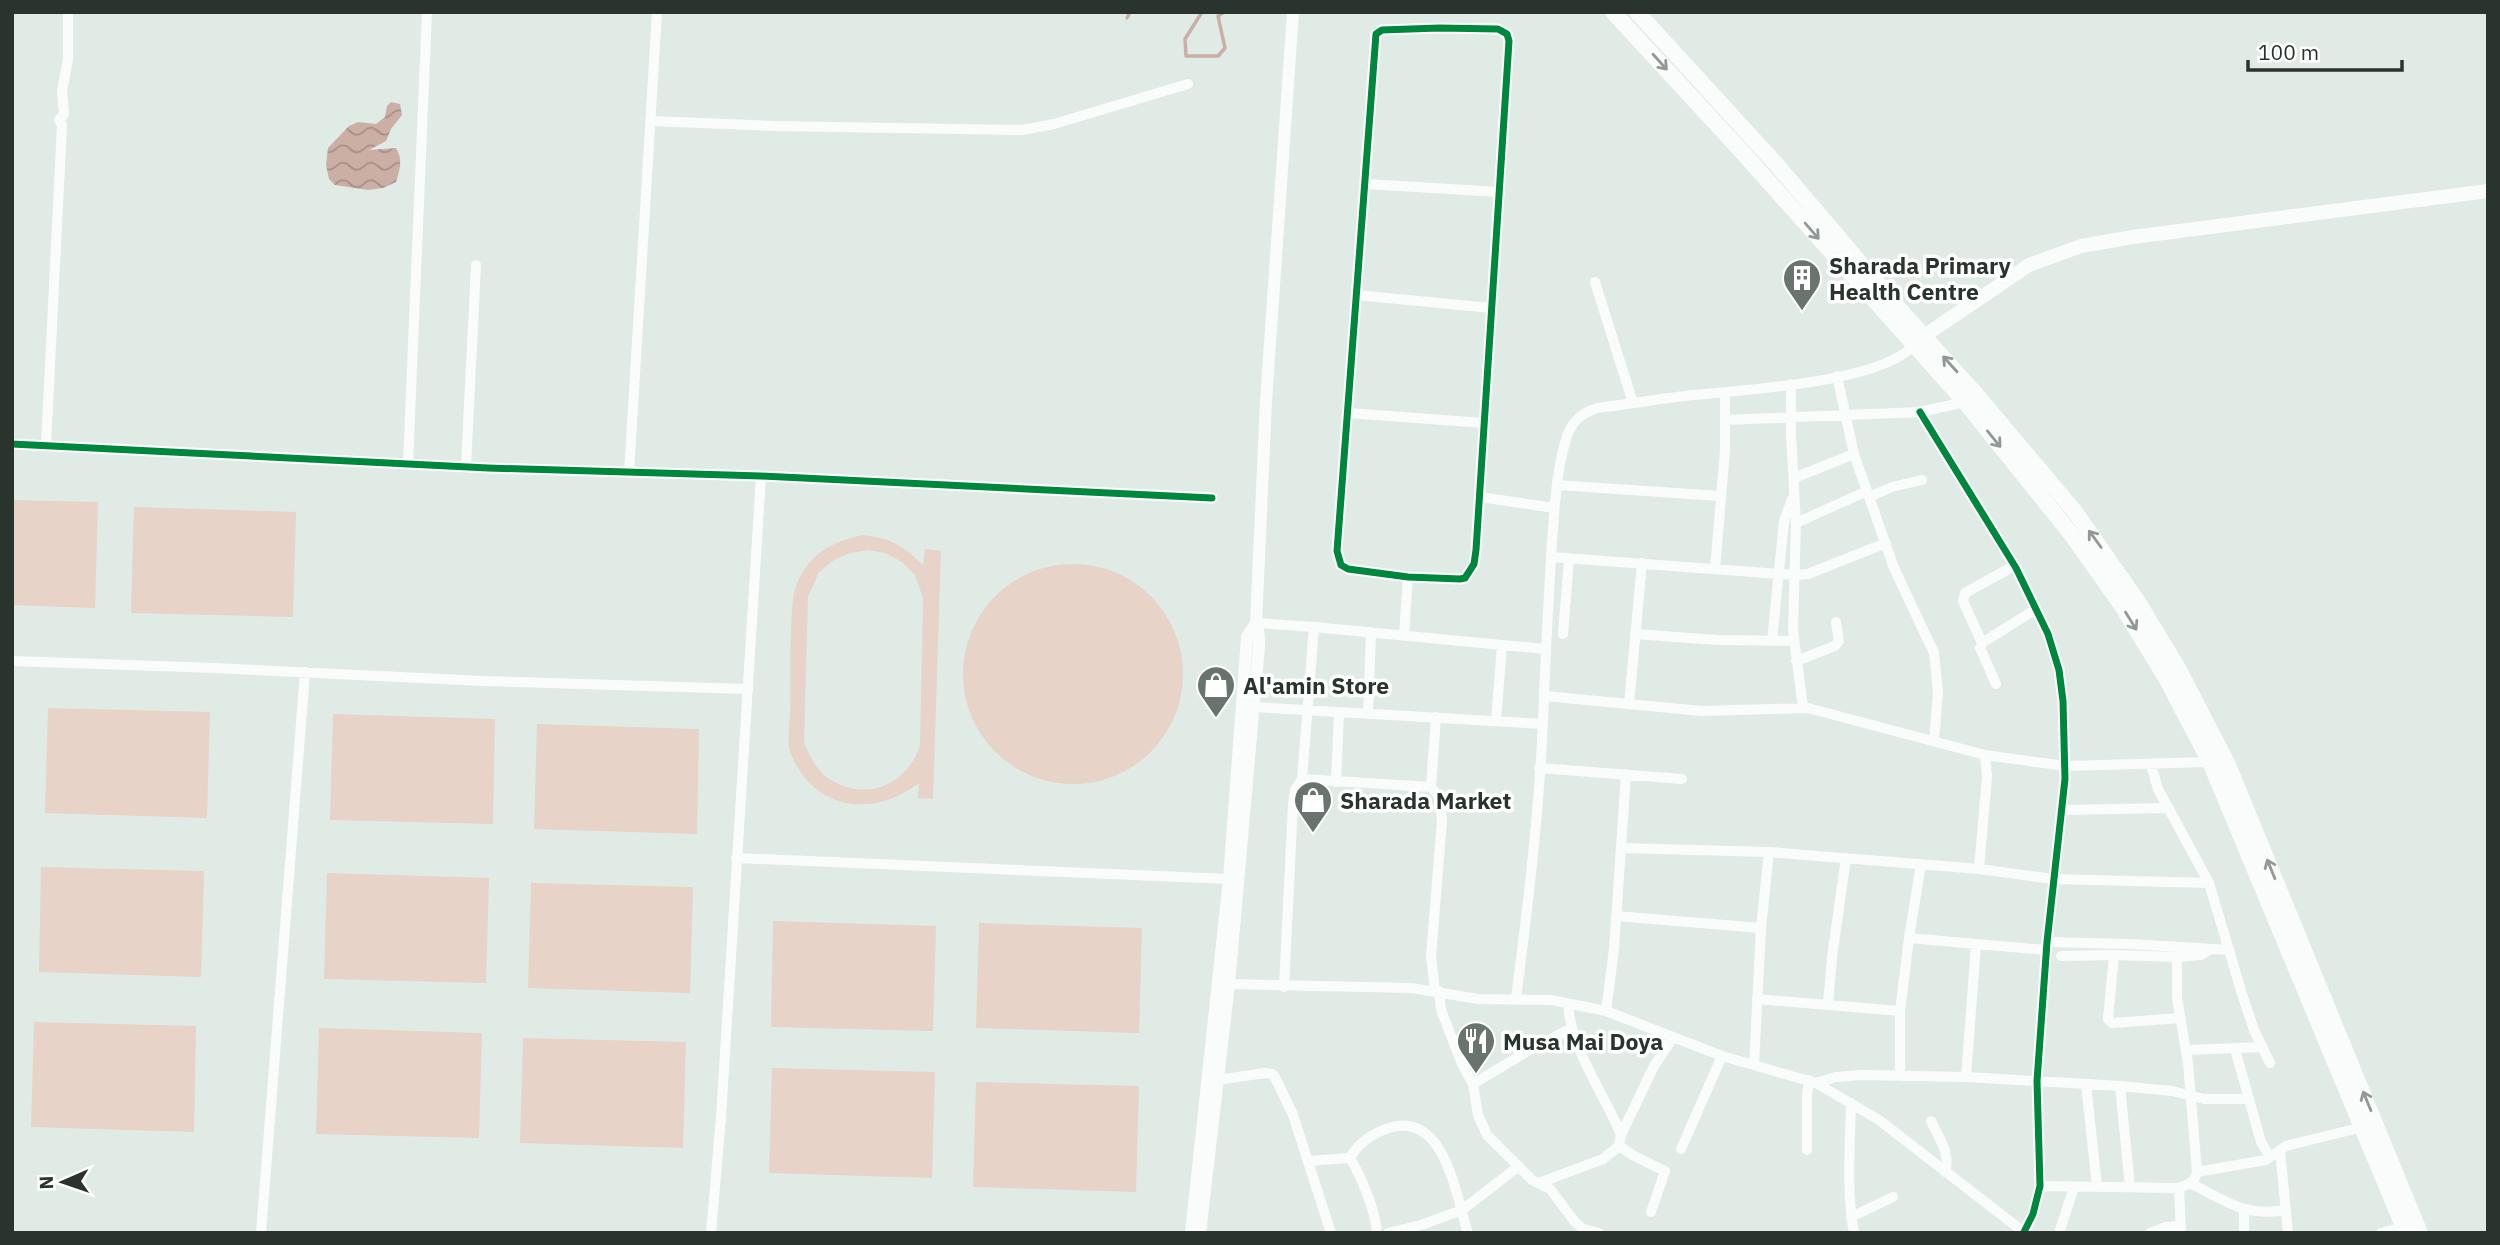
<svg xmlns="http://www.w3.org/2000/svg" width="2500" height="1245" font-family="'IBM Plex Sans',sans-serif">
<defs>
<pattern id="water-waves" width="16" height="10" patternUnits="userSpaceOnUse" patternTransform="scale(1.75)"><rect width="16" height="10" fill="#ccafa4"/><path d="M0 5q4-4 8 0t8 0" fill="none" stroke="#a68f86"/></pattern>
</defs>
<rect width="100%" height="100%" fill="#dfebe4"/>
<path fill="#e7d3c8" fill-rule="evenodd" d="M12 500 98 502 95 608 12 605Z
M134 507 296 512 293 617 131 613Z
M862 535C891 538 902 545 923 565L925 549 941 551 933 799 918 798 919 783C874 818 814 811 791 754 786 743 790 724 790 712 791 675 789 636 793 599 794 590 799 577 804 570 819 548 838 541 862 535ZM869 550 885 553 902 562 915 575 923 598 920 746C906 786 865 803 828 778 816 770 810 756 804 743L808 597 819 572 834 560 850 553Z
M963 674a110 110 0 1 1 220 0a110 110 0 1 1-220 0Z
M48 708 210 712 207 818 45 813Z
M333 714 495 719 493 824 330 820Z
M537 724 699 729 697 834 534 829Z
M41 867 204 871 201 977 39 972Z
M327 873 489 878 486 983 324 979Z
M531 883 693 887 690 993 528 988Z
M773 921 936 926 933 1031 771 1027Z
M979 923 1142 928 1139 1033 976 1028Z
M34 1022 196 1026 194 1132 31 1127Z
M319 1028 482 1033 479 1138 316 1134Z
M523 1038 686 1042 683 1148 520 1143Z
M772 1068 935 1072 932 1178 769 1173Z
M976 1082 1139 1086 1136 1192 973 1187Z"/>
<path fill="url(#water-waves)" d="M391 102 400 104 402 115 391 129 386 141 369 150 396 148C403 159 400 170 396 182L383 188 368 190 335 185 329 179 326 165 328 148 349 126 358 122 376 124 385 117 387 106Z"/>
<g fill="none" stroke-linecap="round" stroke-linejoin="round">
<path stroke="#ccafa4" stroke-width="3.5" d="M1202 12 1185 39 1186 56H1218L1225 48 1218 16 1224 12
M1127 18 1130 12"/>
<path stroke="#fafcfb" stroke-width="10" d="M1439 28 1498 29 1507 34 1509 41 1476 550 1474 564 1465 578 1460 579 1408 577 1348 569 1341 565 1337 551 1376 34 1382 30Z
M651 121 774 126 1022 130 1054 124 1188 84
M1366 184 1499 192
M1595 282 1633 403
M1356 295 1491 308
M1837 376 1854 454 1894 568 1934 653 1938 692 1934 740
M1791 384V435L1796 523 1793 630 1803 708
M1920 412 2016 568 2048 634 2059 670 2063 701 2065 779 2047 942 2037 1081 2040 1186 2033 1214 2024 1232
M1348 413 1484 423
M1725 420 1920 412 1965 402
M12 444 488 468 761 476 1212 498
M46 446 62 125 59 120 64 114 62 91 68 59V12
M408 463 427 12
M466 466 476 265
M629 473 657 12
M1794 478 1854 454
M1557 485 1720 496
M1480 497 1554 508
M1869 497 1892 487 1922 480
M1796 523 1867 491
M1551 557 1795 575 1808 574 1886 543
M1715 569 1725 450V392
M1256 623 1314 627 1545 649
M1563 634 1569 559
M1635 634 1717 640 1794 641
M1404 635 1408 577
M1772 641 1784 521 1792 499
M1982 643 1963 601 1965 593 2014 566
M12 661 215 668 483 681 748 689
M1796 661 1835 646 1839 641 1836 622
M1996 684 1980 648 1982 643 2036 609
M1544 696 1702 711 1808 708 1985 755 2065 766 2210 762
M1629 704 1642 563
M1253 707 1543 724
M1368 713 1371 632
M1496 720 1502 645
M2151 765 2158 789 2209 883 2242 994 2254 1030 2270 1063
M1539 768 1682 779
M1302 779 1431 787 1440 798 1442 820 1431 956 1435 991
M1336 782 1339 712
M1431 787 1436 717
M2061 810 2169 808
M1621 848 1769 852 1979 869 2053 879 2209 883
M736 858 1229 879
M1979 869 1987 777 1985 755
M1616 916 1761 928
M1909 938 2046 950
M2047 942 2131 944 2229 950
M2061 956 2114 955
M2177 957 2114 955 2108 1019 2112 1023 2181 1018
M1229 984 1412 988 1478 999 1551 1000 1606 1011 1722 1056 1816 1083 1879 1120 2025 1233
M1284 987 1293 804 1295 790 1302 779 1314 627
M1439 991 1441 1010 1462 1064 1473 1084 1478 1115 1487 1135 1532 1180 1550 1189 1575 1222 1583 1229 1599 1233
M1516 998C1529 898 1541 796 1544 695 1546 644 1549 593 1552 541 1555 506 1556 470 1567 436 1573 420 1582 413 1597 408 1624 405 1650 400 1677 397 1732 390 1878 385 1914 345
M1757 999 1900 1011
M1568 1004C1571 1050 1604 1093 1621 1135L1619 1146 1634 1156 1665 1171 1651 1212
M1828 1004 1832 957 1846 858
M1606 1011 1614 949 1626 774
M2235 1049 2261 1142 2270 1157
M2186 1050 2262 1047
M1754 1065 1761 928 1769 852
M1900 1076V1011L1909 938 1921 864
M1966 1077 1976 945
M1217 1080 1265 1073 1272 1074 1275 1077 1293 1115 1331 1233
M1816 1083 1836 1077 1862 1075 1966 1077 2120 1086 2172 1091 2204 1099H2249
M1473 1084 1528 1051 1572 1028
M2086 1084 2097 1186
M2120 1086 2130 1187
M1851 1103C1850 1145 1846 1191 1854 1233
M1931 1121C1939 1138 1951 1154 1945 1172
M1621 1135 1654 1066 1673 1038
M1681 1149 1722 1056
M1807 1150V1095L1809 1080
M2280 1150 2288 1233
M1350 1158C1359 1142 1375 1132 1392 1127 1446 1114 1456 1197 1468 1233
M1309 1161 1350 1158C1361 1176 1376 1212 1377 1233
M2197 1172 2266 1160 2286 1146 2363 1127
M1539 1183 1603 1159 1619 1146
M2192 1184C2227 1202 2245 1217 2286 1210
M2040 1186 2179 1188C2189 1184 2194 1183 2197 1172L2188 1063 2177 998V957L2201 955 2211 949
M2179 1188 2181 1233
M1851 1217 1893 1197
M261 1233 305 672
M711 1233 721 1117 761 476
M1388 1233 1421 1225 1462 1210 1519 1166
M2059 1233 2074 1187
M2150 1233 2166 1227 2179 1226
M2244 1233V1211
M2381 1233 2403 1227"/>
<path stroke="#fafcfb" stroke-width="12" d="M1191 1233 1229 879 1247 637 1256 623
M1200 1233 1229 984 1259 646V636L1256 623 1266 401 1293 12"/>
<path stroke="#fafcfb" stroke-width="14" d="M1916 344 1924 336 2029 265 2081 246 2133 237 2488 191"/>
<path stroke="#fafcfb" stroke-width="16" d="M1613 12 1744 154 1965 402 2071 534 2122 606 2166 678 2210 762 2406 1233
M1637 12 1777 165 1902 312 1975 393 2076 513 2138 602 2179 670 2228 765 2420 1233"/>
<defs>
<path id="cycleway" d="M1439 28 1498 29 1507 34 1509 41 1476 550 1474 564 1465 578 1460 579 1408 577 1348 569 1341 565 1337 551 1376 34 1382 30Z
M1920 412 2016 568 2048 634 2059 670 2063 701 2065 779 2047 942 2037 1081 2040 1186 2033 1214 2024 1232
M12 444 488 468 761 476 1212 498"/>
</defs>
<use href="#cycleway" stroke="#fff" stroke-width="11"/>
<use href="#cycleway" stroke="#00873e" stroke-width="7"/>
</g>
<defs><path id="oneway-shaft" d="M-6 0H5M1.5-3L5.5 0L1.5 3" fill="none" stroke-width="1.6" stroke-linecap="round" stroke-linejoin="round" transform="scale(1.75)"/></defs>
<g stroke="#929894">
<use href="#oneway-shaft" transform="translate(1660 62) rotate(48)"/>
<use href="#oneway-shaft" transform="translate(1812 231) rotate(49)"/>
<use href="#oneway-shaft" transform="translate(1950 364) rotate(-132)"/>
<use href="#oneway-shaft" transform="translate(1994 439) rotate(51)"/>
<use href="#oneway-shaft" transform="translate(2095 539) rotate(-126)"/>
<use href="#oneway-shaft" transform="translate(2131 621) rotate(58)"/>
<use href="#oneway-shaft" transform="translate(2271 869) rotate(-112)"/>
<use href="#oneway-shaft" transform="translate(2367 1101) rotate(-112)"/>
</g>
<defs>
<symbol id="building-pin" viewBox="-11 -11 22 30"><path d="M0 17L-7.5 6A9.5 9.5 0 1 1 7.5 6Z" fill="#69746e" stroke="#fff"/><path d="M-4-6H4V6H1V3H-1V6H-4ZM-2.5-4.3h1.7v1.8h-1.7ZM.8-4.3h1.7v1.8H.8ZM-2.5-1h1.7V.8h-1.7ZM.8-1h1.7V.8H.8Z" fill="#fff"/></symbol>
<symbol id="shop-pin" viewBox="-11 -11 22 30"><path d="M0 17L-7.5 6A9.5 9.5 0 1 1 7.5 6Z" fill="#69746e" stroke="#fff"/><path d="M-5-2.5h2.3a2.7 3.5 0 0 1 5.4 0H5L5.5 6h-11ZM-1.5-2.5h3a1.5 2.3 0 0 0-3 0Z" fill="#fff"/></symbol>
<symbol id="restaurant-pin" viewBox="-11 -11 22 30"><path d="M0 17L-7.5 6A9.5 9.5 0 1 1 7.5 6Z" fill="#69746e" stroke="#fff"/><path d="M-5-6h1v4h1v-4h1v4h1v-4h1v5L-1.5 .5V6h-2V.5L-5-1ZM5-6V6H3V1.5H1.5Q1.5-4 5-6Z" fill="#fff"/></symbol>
</defs>
<g fill-rule="evenodd">
<use href="#building-pin" x="1780" y="256" width="44" height="60"/>
<use href="#shop-pin" x="1194" y="663" width="44" height="60"/>
<use href="#shop-pin" x="1291" y="778" width="44" height="60"/>
<use href="#restaurant-pin" x="1454" y="1019" width="44" height="60"/>
</g>
<g text-anchor="middle" dominant-baseline="central" stroke-width="7" stroke-linejoin="round" paint-order="stroke">
<g font-size="23" font-weight="bold" fill="#2a342e" stroke="#fff" text-anchor="start">
<text x="1829" y="265">Sharada Primary<tspan x="1829" dy="26">Health Centre</tspan></text>
<text x="1243" y="685">Al'amin Store</text>
<text x="1340" y="800">Sharada Market</text>
<text x="1503" y="1041">Musa Mai Doya</text>
</g>
</g>
<rect width="2500" height="1245" fill="none" stroke="#2a342e" stroke-width="28"/>
<g transform="translate(63 1182) rotate(268)" stroke="#ffffff" stroke-width="5" paint-order="stroke">
<path d="M0-5L12 26L0 18L-12 26Z" fill="#2a342e"/>
<text y="-10" font-size="19" font-weight="bold" text-anchor="middle" fill="#2a342e">N</text>
</g>
<path d="M2248 60v10h154v-10" fill="none" stroke="#2a342e" stroke-width="3.5"/>
<text x="2258" y="60" font-size="21" fill="#2a342e" stroke="#ffffff" stroke-width="5" paint-order="stroke">100 m</text>
</svg>
